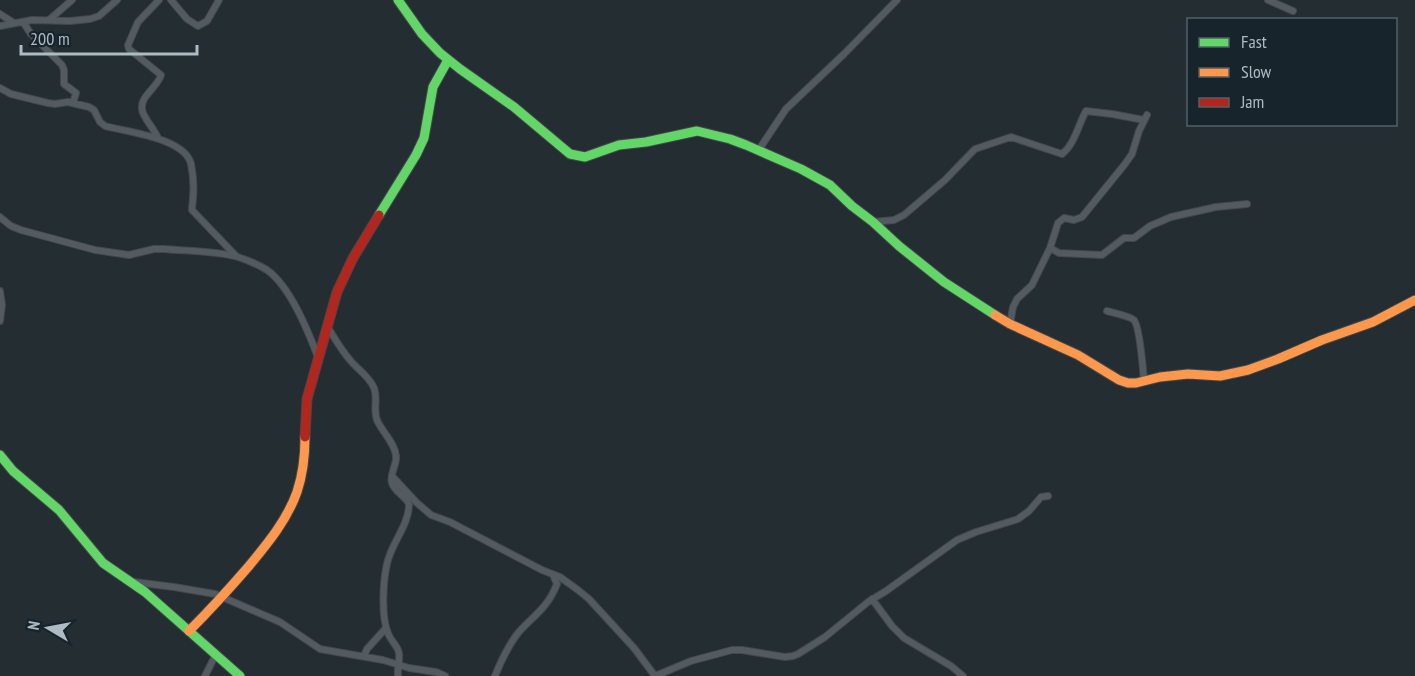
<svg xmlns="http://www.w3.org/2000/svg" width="1415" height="676" font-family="'PT Sans Narrow',sans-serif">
<rect width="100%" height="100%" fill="#242d31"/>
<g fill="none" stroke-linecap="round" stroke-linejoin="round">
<defs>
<path id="street" d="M171 0 187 19 198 26 207 21 219 0
M1268 0 1293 11
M0 14 14 23
M49 20 72 0
M23 22 31 34 62 65 64 70V84L76 93 73 103
M0 26 32 20 70 21 90 19 99 16 117 0
M0 88 11 94 48 103 55 104 68 102 89 107 94 110 100 122 105 126C127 132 185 138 191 164 193 174 194 187 193 197 193 202 192 205 192 210L236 256
M158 138C154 129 147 122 143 113 137 97 157 89 161 75L129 49 128 45 138 22 159 0
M758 151 786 109 844 54 897 0
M0 217 11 226 21 230 95 250 129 255 154 249H164C186 251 218 251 238 257 247 260 259 265 267 270 290 286 308 331 318 357
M873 222 894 220 904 215 945 180 975 149 1011 137 1062 154C1075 144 1078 125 1086 111L1112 114 1144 120
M1050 248 1059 253 1102 255 1124 238H1134L1150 226 1171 217 1216 207 1247 204
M0 291 2 305 0 321
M1107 311C1114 313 1130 316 1134 320 1140 327 1143 370 1144 381
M1010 324 1013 307 1017 299 1032 285 1050 248 1058 223 1064 218 1074 220 1082 217 1125 164 1132 154 1139 131 1147 115
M327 326C334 337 341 350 350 360 358 370 369 376 374 388 378 399 373 409 377 420 382 432 395 443 396 456 397 465 389 475 392 483 394 491 405 496 409 504 409 526 391 543 387 564 383 581 381 617 388 633 390 640 398 646 399 653 400 661 397 668 398 676
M392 476 416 502 431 515 450 522 542 570 560 577 578 590 589 599 634 648 655 676
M134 582 174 587 215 594 280 622 320 649 383 660 409 668 436 672 445 676
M872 599 892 626 904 638 951 666 963 676
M364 656 367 649 386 628
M205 676 216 654
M495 676C501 661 508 646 518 633 534 615 547 609 557 584L553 575
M655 676 691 661 732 650H742L785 657 793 656 798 654 825 637 868 602 886 591 957 540 976 532 1018 519 1029 511 1041 497 1048 496"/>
<path id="fast" d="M398 0 422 34 440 53 460 69 514 107 570 154 585 157 619 145 646 142 697 131 730 139 746 145 801 169 830 185 852 206 873 222 899 246 944 282 995 315
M379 215 416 155 424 138 433 87 448 60
M0 455 13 471 59 510 103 563 145 592 240 676"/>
<path id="slow" d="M995 315 1010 324 1078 355 1119 380 1128 383H1136L1160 377 1188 374 1220 376 1248 370 1278 359 1322 340 1373 322 1415 300
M189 631C210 610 230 588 249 566 268 543 287 520 297 492 303 474 305 456 305 437"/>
<path id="jam" d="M305 437 307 399 337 292 353 258 379 215"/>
</defs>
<use href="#street" stroke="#42484c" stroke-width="8"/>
<use href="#fast" stroke="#42484c" stroke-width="11"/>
<use href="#slow" stroke="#42484c" stroke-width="11"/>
<use href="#jam" stroke="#42484c" stroke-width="11"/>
<use href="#street" stroke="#545b60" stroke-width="6"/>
<use href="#fast" stroke="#63d668" stroke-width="9"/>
<use href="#slow" stroke="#ff974d" stroke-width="9"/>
<use href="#jam" stroke="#b3261e" stroke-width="9"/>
</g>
<rect x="1187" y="18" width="210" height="108" fill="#18242b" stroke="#536068" stroke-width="1.5"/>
<rect x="1199" y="38" width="30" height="9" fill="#63d668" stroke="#536068" stroke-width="1.5"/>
<text x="1241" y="48" font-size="18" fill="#acbbc4">Fast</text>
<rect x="1199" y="68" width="30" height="9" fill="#ff974d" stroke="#536068" stroke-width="1.5"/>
<text x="1241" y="78" font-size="18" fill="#acbbc4">Slow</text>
<rect x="1199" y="98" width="30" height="9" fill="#b3261e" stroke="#536068" stroke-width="1.5"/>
<text x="1241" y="108" font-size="18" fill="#acbbc4">Jam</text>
<g transform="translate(48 628) rotate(280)" stroke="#18242b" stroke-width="4.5" paint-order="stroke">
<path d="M0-4.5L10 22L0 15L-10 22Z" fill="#acbbc4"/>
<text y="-9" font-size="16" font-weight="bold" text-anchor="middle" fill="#acbbc4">N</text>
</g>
<path d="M21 45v9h176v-9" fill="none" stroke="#acbbc4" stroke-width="3"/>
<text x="30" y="45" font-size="18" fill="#acbbc4" stroke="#18242b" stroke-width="4.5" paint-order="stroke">200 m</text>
</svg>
